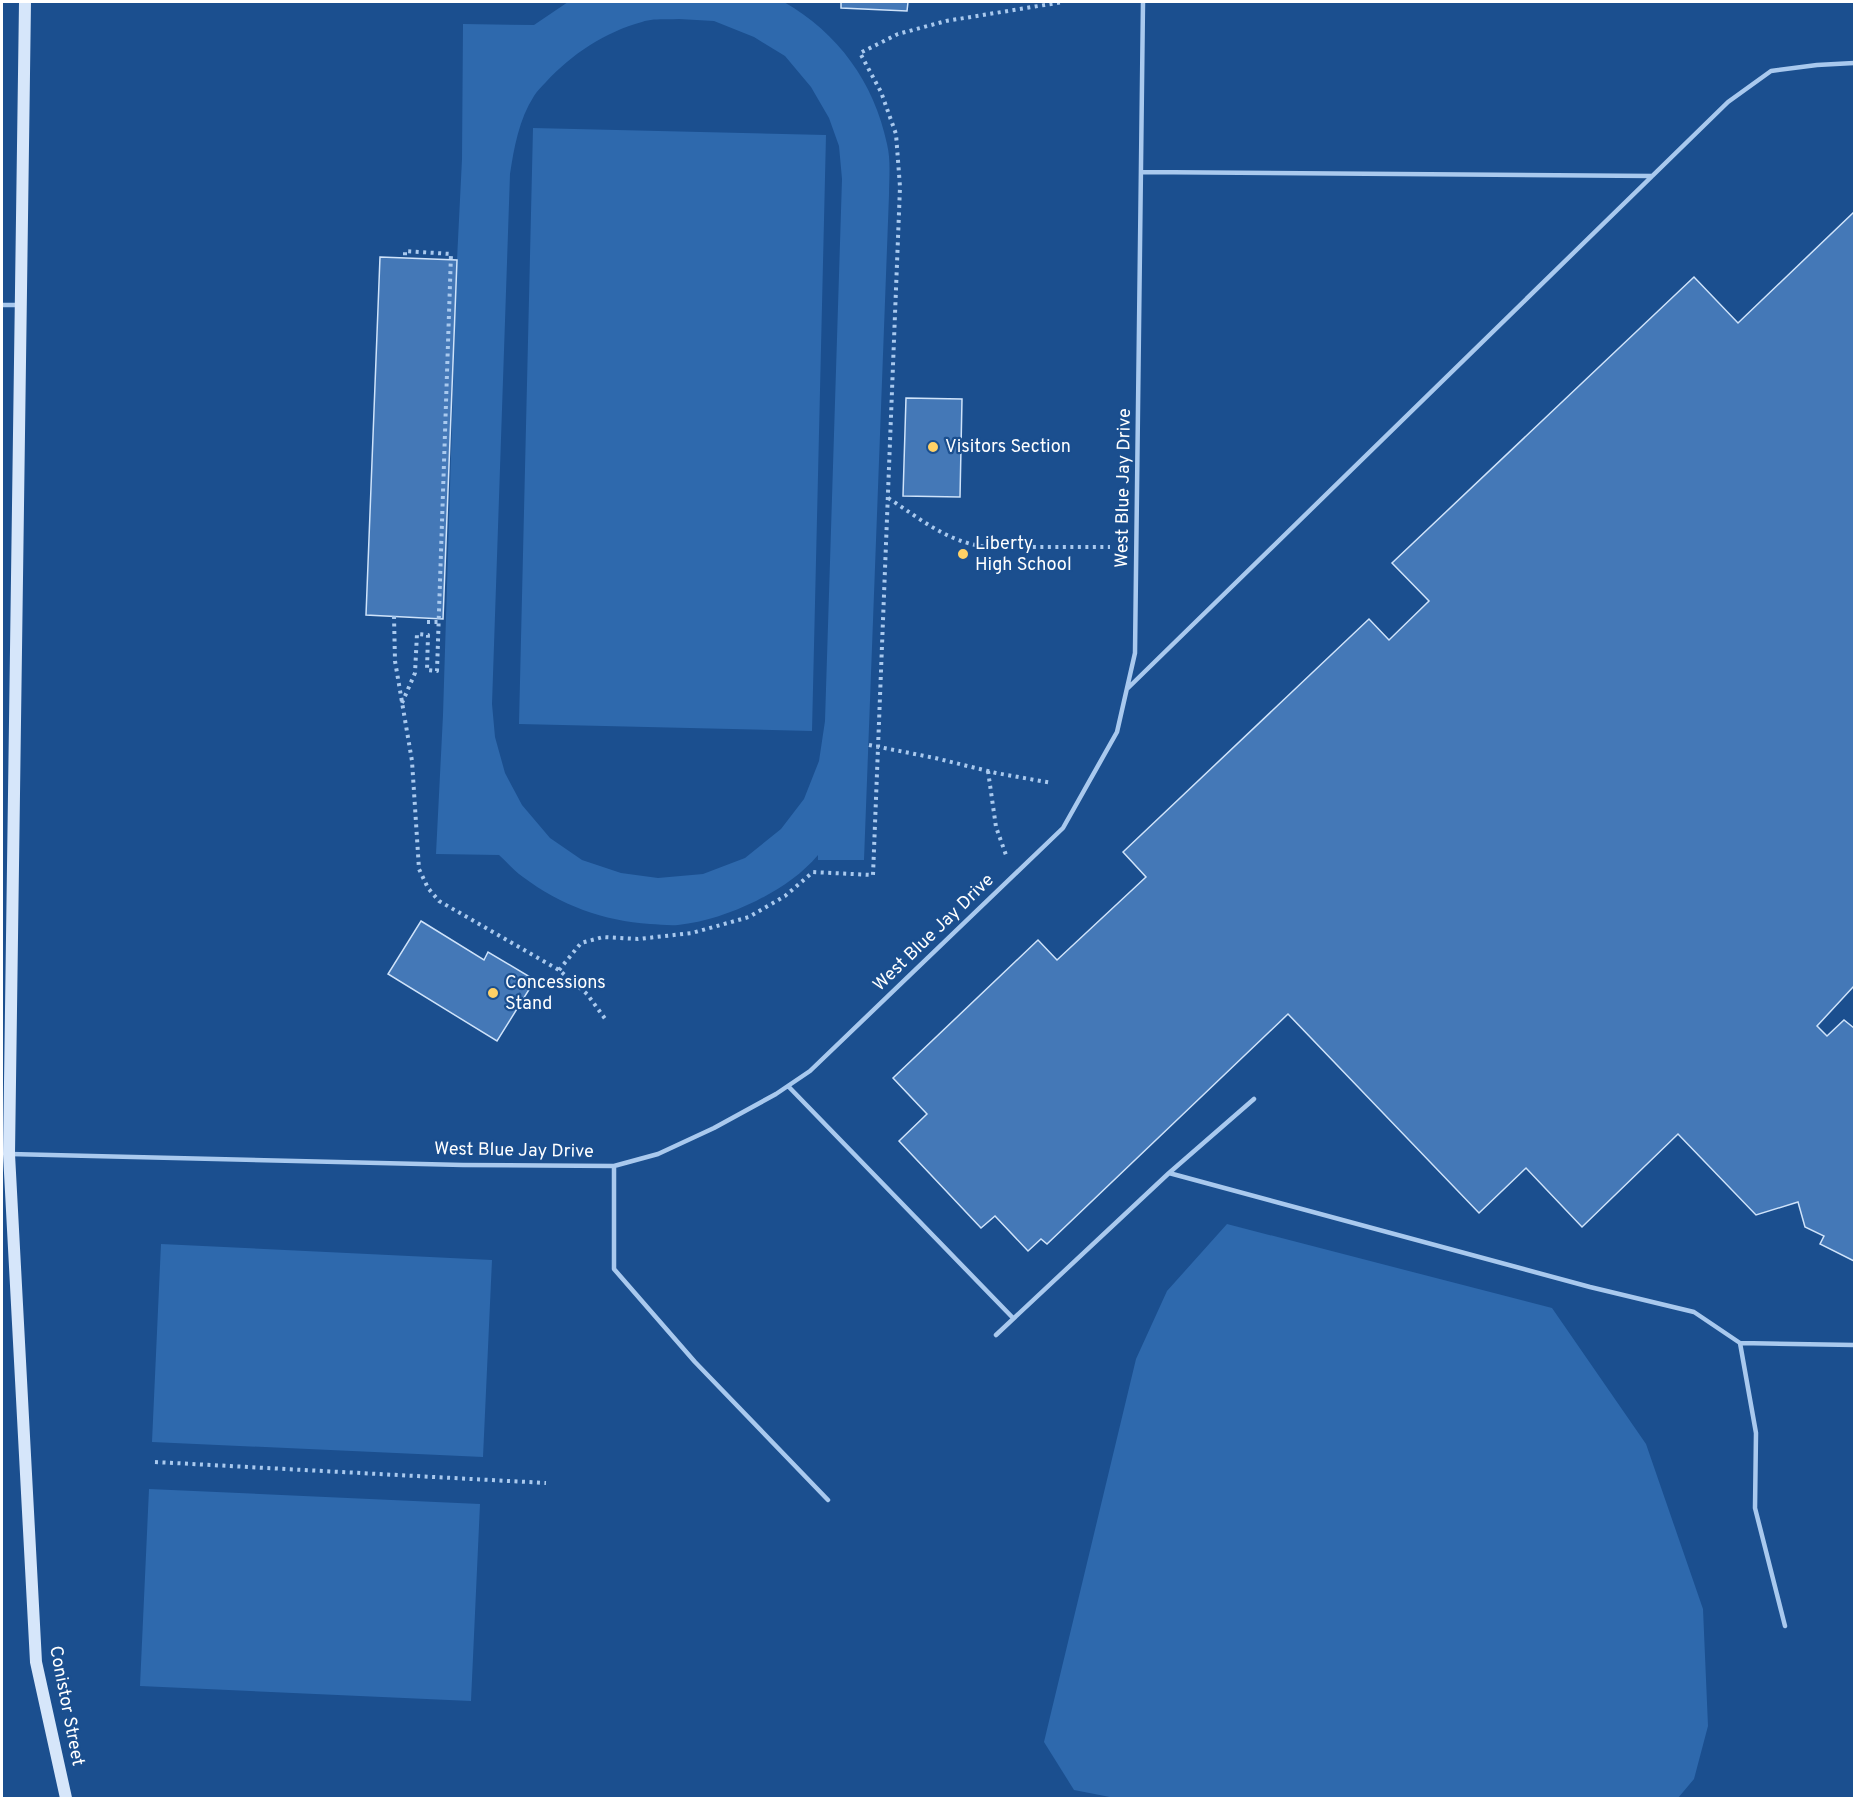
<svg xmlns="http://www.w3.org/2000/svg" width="1856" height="1800" font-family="Overpass,sans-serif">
<rect width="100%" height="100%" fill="#1b4f8f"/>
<path fill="#2e69ad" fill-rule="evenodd" d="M568 2H784C838 33 874 82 887 144 891 160 889 179 889 195L864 860H818V855C801 875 780 889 756 901 731 913 705 922 678 925 669 926 659 924 650 924 604 921 560 905 523 877 514 871 507 862 499 855L436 854 443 715 457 260 462 159 463 24 534 25ZM679 19 714 21 754 37 785 56 811 87 829 118 839 146 842 179 825 721 819 761 804 799 781 829 745 858 703 874 658 878 621 873 582 860 550 838 522 805 505 773 495 737 492 704 510 174C514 148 519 119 534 96 537 91 542 86 546 82 572 54 605 32 642 22 653 18 667 20 679 19Z
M533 128 826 135 812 731 519 724Z
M1227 1224 1552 1308 1646 1444 1703 1609 1708 1726 1694 1779 1678 1798H1115L1074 1790 1044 1742 1136 1359 1167 1291Z
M161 1244 492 1260 483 1457 152 1442Z
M149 1489 480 1504 471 1701 140 1686Z"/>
<path fill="#4478b7" stroke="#cfe3fa" stroke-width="1.5" d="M841 2H908L907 11 841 8Z
M1854 212V986L1817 1026 1827 1036 1844 1020 1854 1028V1261L1820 1244 1824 1236 1805 1227 1798 1202 1756 1215 1678 1134 1582 1227 1526 1168 1479 1213 1288 1014 1047 1244 1041 1239 1028 1251 995 1216 981 1228 899 1141 927 1114 893 1078 1038 940 1057 960 1146 877 1123 852 1369 619 1389 640 1429 601 1392 563 1694 277 1738 323Z
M380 257 457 260 443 619 366 615Z
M906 398 962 399 960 497 903 496Z
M421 921 484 960 488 952 535 980 497 1041 388 974Z"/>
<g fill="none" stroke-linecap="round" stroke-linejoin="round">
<path stroke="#a9c9ee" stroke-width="4" stroke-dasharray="3 4.5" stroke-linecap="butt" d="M888 498C921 519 945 541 986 547H1110
M394 616 395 661 412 761 419 869 428 888 439 901 559 970 587 994 606 1020
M427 622H438
M402 703 415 673 417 634 428 635 427 670 437 671 451 254 405 251V258
M869 745 935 758 996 773 1052 783
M988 771 996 827 1006 855
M559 970 581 943 603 937 638 939 692 933 749 917 785 896 813 872 873 875 900 187 896 134 881 92 860 53 898 34 946 21 1063 2
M155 1462 546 1483"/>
<path stroke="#a9c9ee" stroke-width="4.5" d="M1141 172 1652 176
M2 305H20
M1127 689 1728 102 1771 71 1817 65 1854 63
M788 1086 1013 1318
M10 1154 463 1165 614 1166 658 1154 714 1128 776 1094 810 1071 1063 828 1117 732 1135 653 1143 2
M614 1166V1269L695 1362 828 1500
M1169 1173 1254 1099
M996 1335 1169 1173 1590 1287 1694 1312 1740 1343 1756 1433 1755 1508 1785 1626
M1740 1343 1854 1345"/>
<path stroke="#d6e6fa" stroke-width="12" d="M25 2 9 1154 36 1662 66 1798"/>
</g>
<g fill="#ffd166" stroke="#1b4f8f" stroke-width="2">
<circle cx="933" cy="447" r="6"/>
<circle cx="963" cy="554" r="6"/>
<circle cx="493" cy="993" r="6"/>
</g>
<g text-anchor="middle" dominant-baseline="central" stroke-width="4.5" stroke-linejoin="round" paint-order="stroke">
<g font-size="18" fill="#fff" stroke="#1b4f8f" text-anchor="start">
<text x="945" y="447">Visitors Section</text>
<text x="975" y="544">Liberty<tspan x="975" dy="21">High School</tspan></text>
<text x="505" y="983">Concessions<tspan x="505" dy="21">Stand</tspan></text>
</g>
<g font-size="18" fill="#fff" stroke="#1b4f8f">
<text transform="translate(1124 488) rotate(-89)">West Blue Jay Drive</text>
<text transform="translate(934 933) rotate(-44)">West Blue Jay Drive</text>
<text transform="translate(514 1151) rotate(1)">West Blue Jay Drive</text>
<text transform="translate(66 1706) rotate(79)">Conistor Street</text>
</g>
</g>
<rect width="1856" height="1800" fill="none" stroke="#ffffff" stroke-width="6"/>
</svg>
